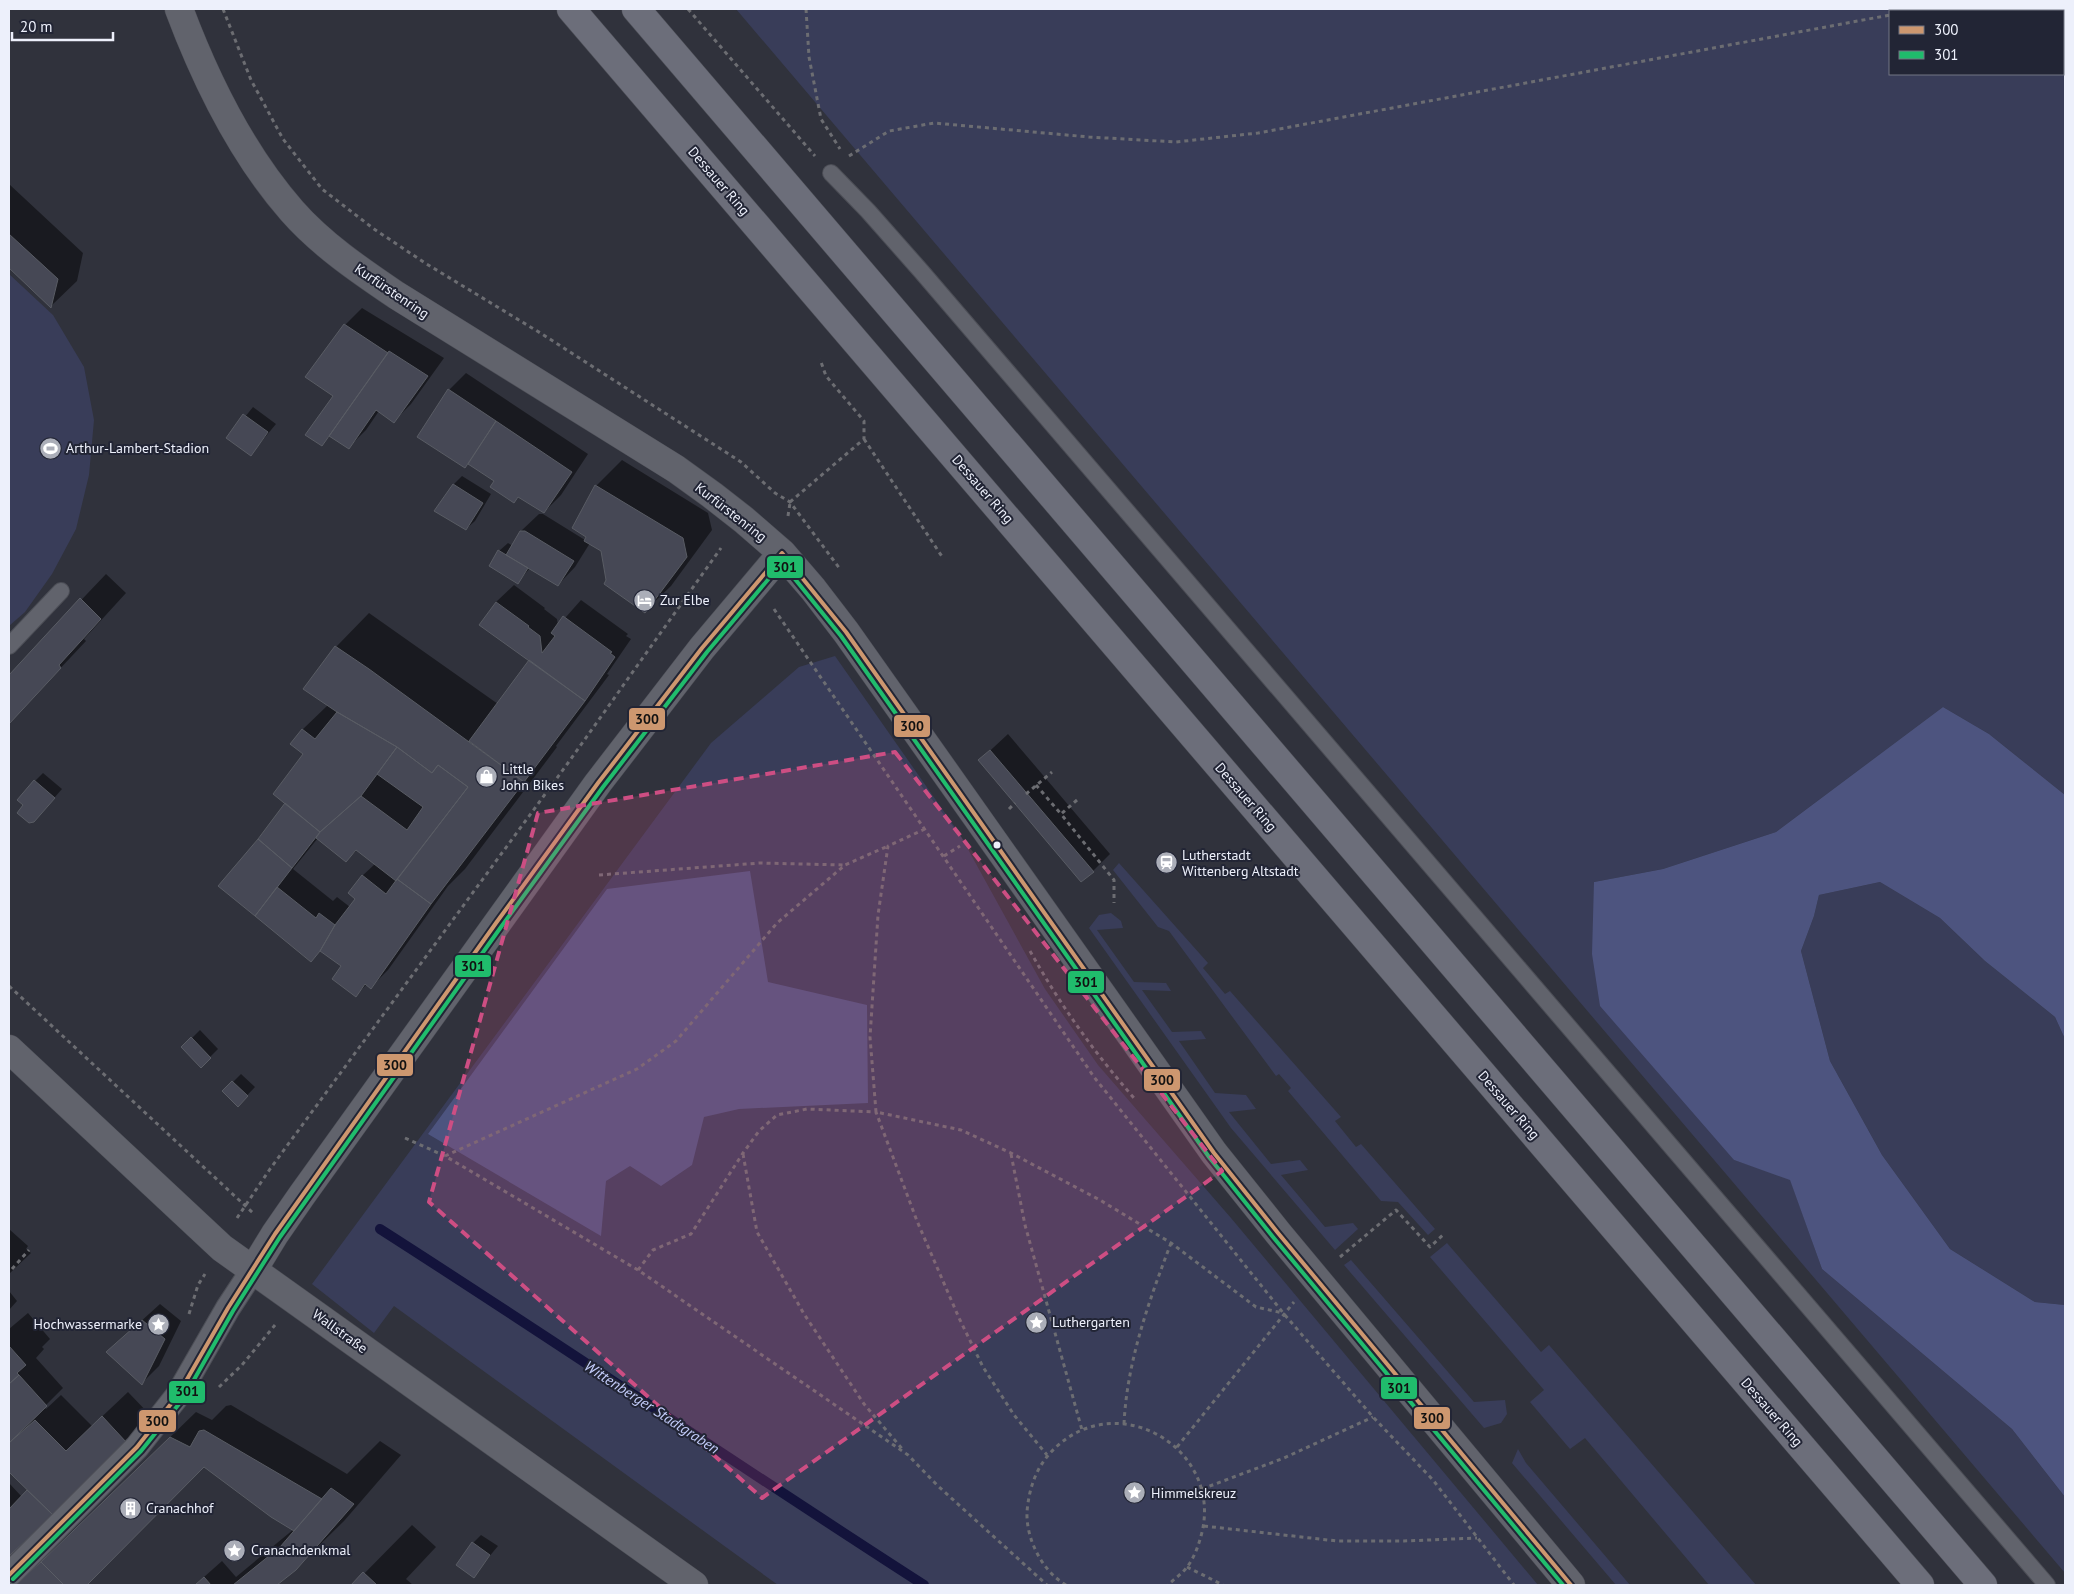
<svg xmlns="http://www.w3.org/2000/svg" width="2074" height="1594" font-family="'PT Sans',sans-serif">
<rect width="100%" height="100%" fill="#30323c"/>
<path fill="#393d59" fill-rule="evenodd" d="M736 9H2065V795L1989 734 1943 707 1776 832 1663 869 1594 882 1734 1160 1790 1179 1822 1269 2012 1429 2065 1497V1573ZM1890 11H2063V74H1890Z
M9 274 53 315 84 367 94 420 89 475 76 529 52 574 25 612 9 626Z
M835 656 959 833 1045 989 1098 1065 1231 1218 1538 1585H778L394 1306 374 1333 312 1284 711 743 799 667Z
M1119 863 1208 963 1203 968 1225 994 1230 991 1341 1117 1335 1121 1356 1147 1361 1144 1435 1229 1428 1235 1398 1202 1381 1201 1288 1091 1291 1088 1279 1074 1276 1076 1169 931 1158 927 1113 870Z
M1880 882 1940 918 1985 961 2055 1017 2065 1039V1305L2035 1302 1950 1249 1882 1155 1830 1061 1801 951 1814 916 1819 895Z
M1111 913 1121 921 1123 928 1097 930 1134 982 1166 983 1171 991 1142 990 1172 1032 1201 1031 1206 1039 1179 1041 1215 1093 1246 1095 1256 1109 1229 1112 1271 1164 1300 1160 1308 1170 1281 1175 1325 1227 1353 1223 1358 1229 1335 1250 1231 1128 1089 928 1099 915Z
M1447 1243 1541 1352 1549 1345 1756 1585H1709L1585 1438 1570 1449 1530 1402 1544 1390 1430 1257Z
M1351 1260 1474 1402 1505 1400 1507 1414 1501 1423 1484 1428 1344 1265Z
M1518 1449 1526 1463 1630 1585H1616L1512 1463Z"/>
<path fill="#4d547f" d="M1943 707 1989 734 2065 795V1039L2055 1017 1985 961 1940 918 1880 882 1819 895 1814 916 1801 951 1830 1061 1882 1155 1950 1249 2035 1302 2065 1305V1497L2012 1429 1822 1269 1790 1180 1734 1160 1600 1006 1592 954 1594 882 1663 869 1776 832Z
M750 871 768 982 867 1005 868 1103 739 1109 704 1117 692 1165 661 1186 630 1166 606 1181 601 1236 428 1134 607 889Z"/>
<path fill="#0007" fill-rule="evenodd" d="M9 184 83 253 77 281 51 306 9 266Z
M362 308 444 358 411 404 394 421 379 411 366 430 349 447 331 435 322 444 335 395 345 325Z
M466 373 588 454 561 495 544 512 520 496 514 501 496 480 469 463 465 467 449 390Z
M253 407 276 424 251 454 228 438Z
M622 460 708 513 712 530 671 586 645 611 607 580 602 550 590 543 575 567 558 585 530 568 518 582 499 551 508 543 513 546 521 531 539 514H543L585 540 596 486Z
M462 476 491 494 475 521 466 529 436 510 454 484Z
M106 574 126 593 84 639 86 641 9 723V676Z
M514 585 545 608 544 609 557 619 558 626 581 600 628 634 626 636 631 639 607 674 609 675 556 746 557 747 465 869 448 886 388 970 371 987 367 984 356 995 342 966 321 950 310 961 220 886 286 804 305 754 302 730 328 705 336 647 369 613 498 704 531 661 496 602ZM318 838 346 861 357 850 375 864 362 876 357 898 350 907 337 897 333 901 293 869Z
M1008 734 1110 854 1093 871 980 760Z
M43 773 62 789 34 821 25 805 35 781Z
M200 1030 218 1049 201 1066 183 1047Z
M241 1074 255 1087 238 1105 224 1091Z
M9 1229 28 1246 26 1249 31 1253 9 1274Z
M9 1291 17 1301 9 1310Z
M160 1304 181 1321 159 1366 142 1383 107 1352Z
M28 1313 50 1339 42 1347 44 1349 36 1358 63 1388 44 1407 46 1409 61 1395 92 1426 128 1392 152 1417 9 1555V1483L22 1497 29 1490 9 1470V1329Z
M231 1405 347 1474 380 1441 401 1455 344 1521 295 1569 275 1585H195L222 1561 236 1577 294 1529 205 1465 85 1585H17L196 1412 212 1420 226 1406Z
M412 1525 436 1547 406 1579 413 1585H353Z
M481 1535 498 1546 473 1576V1543Z"/>
<g fill="none" stroke-linecap="round" stroke-linejoin="round">
<path stroke="#13133b" stroke-width="10" d="M380 1229C563 1346 742 1468 924 1585"/>
</g>
<path fill="#464855" stroke="#595c64" d="M9 234 58 279 51 308 9 268Z
M344 324 388 353 322 446 305 435 333 396 305 377Z
M389 351 428 376 394 423 376 410 349 449 329 436Z
M448 389 496 421 465 468 417 437Z
M243 414 268 432 251 456 226 438Z
M496 421 572 472 544 513 518 497 514 503 490 487 494 481 468 464Z
M453 484 483 503 466 530 434 511Z
M595 485 683 538 687 557 645 613 604 584 606 580 601 551 584 541 586 537 572 528Z
M520 531H525L574 561 558 586 506 555Z
M498 550 528 568 518 584 489 566Z
M80 598 101 619 59 665 61 668 9 724V675Z
M496 602 529 626 528 627 540 636 542 653 555 636 551 633 563 616 612 652 610 653 615 657 585 701 479 625Z
M335 646 369 669 524 782 431 904 397 879 468 787 438 765 432 773 397 747 337 712 303 689Z
M529 660 585 701 524 782 469 741Z
M337 712 397 747 361 796 320 832 273 794 303 754 290 744 302 729 315 739Z
M397 747 432 773 438 765 468 787 396 881 356 850 346 862 316 838 320 832 361 796 407 830 423 807 377 774Z
M990 750 1094 872 1081 882 978 760Z
M34 780 55 798 34 822 29 823 17 813 23 805 17 800Z
M285 803 320 832 292 868 258 839Z
M258 839 292 868 255 916 218 886Z
M362 875 386 894 397 879 431 904 371 989 365 984 356 997 332 979 341 966 320 951 335 925 355 899 348 893Z
M277 887 316 918 319 913 335 925 320 951 311 962 255 916Z
M191 1037 211 1058 201 1068 181 1047Z
M232 1081 248 1096 238 1107 222 1091Z
M142 1320 165 1339 142 1385 106 1352Z
M9 1346 26 1365 17 1373 19 1375 9 1384Z
M19 1375 47 1406 9 1443V1384Z
M102 1416 127 1443 53 1515 9 1472V1443L35 1420 66 1451Z
M204 1430 322 1499 294 1531 271 1517 204 1467 87 1585H64L41 1562 170 1437 190 1447 199 1431Z
M331 1488 354 1504 296 1570 277 1585H233L280 1547Z
M27 1490 53 1515 9 1556V1509Z
M472 1542 490 1555 474 1578 456 1565Z
M41 1562 64 1585H15Z
M363 1572 377 1585H351Z
M204 1577 211 1585H195Z"/>
<g fill="none" stroke-linecap="round" stroke-linejoin="round">
<defs>
<path id="service" d="M831 173 868 211 921 271 2047 1585
M9 646 61 591"/>
<path id="pedestrian" d="M9 1575 137 1447 178 1395 228 1308 253 1270"/>
<path id="minor" d="M179 9C206 81 241 153 292 211 321 244 359 270 396 295L676 469 712 495 744 520 782 553 813 589 846 632 1214 1153 1278 1233 1571 1585
M9 1049 222 1248 694 1585
M253 1270 275 1234 302 1195 598 783 702 648 782 553"/>
<path id="primary" d="M571 9 1920 1585
M636 9 1983 1585"/>
</defs>
<use href="#service" stroke="#4c4e56" stroke-width="18"/>
<use href="#pedestrian" stroke="#4c4e56" stroke-width="26"/>
<use href="#minor" stroke="#4c4e56" stroke-width="29"/>
<use href="#primary" stroke="#4c4e56" stroke-width="29"/>
<path stroke="#6c6d72" stroke-width="3" stroke-dasharray="4 4" stroke-linecap="butt" d="M223 9 251 80 283 139 322 189 374 229 425 263 542 334 741 462 775 493 790 502 840 569
M688 9 815 156
M806 9 809 57 821 119 840 149
M1911 11 1925 9
M849 156 889 131 934 123 1089 137 1176 142 1258 133 1890 15
M864 439 943 558
M790 502 864 439V421L826 376 820 359
M788 516 790 503
M774 609 1094 1077 1284 1314 1373 1417 1433 1480 1514 1585
M1036 785 1061 814
M1026 794 1052 772
M1077 800 1061 814 1114 880V903
M1009 809 1015 803
M925 829 888 846 878 915 870 1037 876 1112 961 1130 1011 1153 1100 1200 1171 1243 1256 1307 1283 1313
M944 856 960 846
M599 875 760 863 844 865
M1030 951C1061 1006 1093 1051 1134 1098
M9 986 253 1213
M405 1138 445 1156 638 1270 908 1455 938 1486 1047 1585
M743 1154 757 1232 804 1314 864 1404 904 1451
M1011 1154 1025 1225 1082 1430
M445 1156 637 1069 676 1041 777 923 845 865 888 846
M237 1218 270 1169 568 763 721 548
M1340 1257 1396 1210 1430 1247 1445 1233
M12 1269 29 1250
M638 1270 653 1250 691 1234 743 1153 759 1131 777 1115 807 1109 876 1112 917 1221 959 1318 983 1367 1014 1415 1047 1455
M189 1314 198 1285 205 1274
M219 1387 242 1365 275 1325
M1124 1424C1127 1361 1149 1301 1171 1243
M1177 1447 1294 1302
M1202 1489 1284 1458 1373 1417
M1204 1526 1337 1541H1404L1477 1538
M1187 1567 1223 1585
M1066 1585C1042 1571 1026 1539 1027 1512 1029 1487 1037 1465 1055 1448 1120 1386 1225 1451 1201 1536 1198 1547 1194 1558 1187 1567 1182 1574 1174 1579 1168 1585"/>
<use href="#service" stroke="#61636c" stroke-width="16"/>
<use href="#pedestrian" stroke="#61636c" stroke-width="24"/>
<use href="#minor" stroke="#61636c" stroke-width="28"/>
<use href="#primary" stroke="#6c6e7a" stroke-width="28"/>
<defs>
<path id="bus-1" d="M782 553 846 632 1214 1153 1278 1233 1571 1585
M9 1575 137 1447 178 1395 228 1308 275 1234 496 923 598 783 702 648 782 553"/>
<path id="bus-2" d="M13 1579 141 1451 183 1399 233 1311 280 1237 501 927 603 787 707 652 782 563 841 636 1209 1157 1273 1237 1563 1585"/>
</defs>
<use href="#bus-1" stroke="#222535" stroke-width="8"/>
<use href="#bus-2" stroke="#222535" stroke-width="8"/>
<use href="#bus-1" stroke="#cd976f" stroke-width="4"/>
<use href="#bus-2" stroke="#20bc6c" stroke-width="4"/>
</g>
<path fill="#cd4e83" fill-opacity="0.2" stroke="#cd4e83" stroke-width="4" stroke-dasharray="10 6" stroke-linejoin="round" d="M895 752 1222 1171 762 1498 429 1202 538 813Z"/>
<defs>
<symbol id="stadium-disc" viewBox="-11 -11 22 22"><circle r="9.5" fill="#abaeb8" stroke="#222535"/><path d="M0-5a6.5 5 0 1 0 0 10a6.5 5 0 1 0 0-10ZM-3.5-1.8h7v3.6h-7Z" fill="#fff"/></symbol>
<symbol id="hotel-disc" viewBox="-11 -11 22 22"><circle r="9.5" fill="#abaeb8" stroke="#222535"/><path d="M-6-4.5h1.5V1H6V5H4.5V3h-9V5H-6ZM-4 0a1.8 1.8 0 1 1 3.6 0ZM.5 0V-2.5h3Q6-2.5 6 0Z" fill="#fff"/></symbol>
<symbol id="shop-disc" viewBox="-11 -11 22 22"><circle r="9.5" fill="#abaeb8" stroke="#222535"/><path d="M-5-2.5h2.3a2.7 3.5 0 0 1 5.4 0H5L5.5 6h-11ZM-1.5-2.5h3a1.5 2.3 0 0 0-3 0Z" fill="#fff"/></symbol>
<symbol id="station-disc" viewBox="-11 -11 22 22"><circle r="9.5" fill="#abaeb8" stroke="#222535"/><path d="M-3-6H3Q5-6 5-4V2Q5 4 3 4L4.5 6H3L1.5 4h-3L-3 6H-4.5L-3 4Q-5 4-5 2V-4Q-5-6-3-6ZM-3.5-4v3h7v-3ZM-3.5 1v1.5H-2V1ZM2 1v1.5H3.5V1Z" fill="#fff"/></symbol>
<symbol id="sight-disc" viewBox="-11 -11 22 22"><circle r="9.5" fill="#abaeb8" stroke="#222535"/><path d="M0-6L1.8-2.2L6-1.7L2.9 1.2L3.7 5.4L0 3.3L-3.7 5.4L-2.9 1.2L-6-1.7L-1.8-2.2Z" fill="#fff"/></symbol>
<symbol id="building-disc" viewBox="-11 -11 22 22"><circle r="9.5" fill="#abaeb8" stroke="#222535"/><path d="M-4-6H4V6H1V3H-1V6H-4ZM-2.5-4.3h1.7v1.8h-1.7ZM.8-4.3h1.7v1.8H.8ZM-2.5-1h1.7V.8h-1.7ZM.8-1h1.7V.8H.8Z" fill="#fff"/></symbol>
</defs>
<g fill-rule="evenodd">
<use href="#stadium-disc" x="38" y="436" width="25" height="25"/>
<use href="#hotel-disc" x="632" y="588" width="25" height="25"/>
<use href="#shop-disc" x="474" y="764" width="25" height="25"/>
<use href="#station-disc" x="1154" y="850" width="25" height="25"/>
<use href="#sight-disc" x="1024" y="1310" width="25" height="25"/>
<use href="#sight-disc" x="146" y="1312" width="25" height="25"/>
<use href="#sight-disc" x="1122" y="1480" width="25" height="25"/>
<use href="#building-disc" x="118" y="1496" width="25" height="25"/>
<use href="#sight-disc" x="222" y="1538" width="25" height="25"/>
</g>
<circle fill="#edf0fb" stroke="#222535" stroke-width="2" cx="997" cy="845" r="4.5"/>
<g text-anchor="middle" dominant-baseline="central" stroke-width="4" stroke-linejoin="round" paint-order="stroke">
<g font-size="14" fill="#edf0fb" stroke="#222535">
<text transform="translate(719 181) rotate(49)">Dessauer Ring</text>
<text transform="translate(392 291) rotate(34)">Kurfürstenring</text>
<text transform="translate(983 489) rotate(49)">Dessauer Ring</text>
<text transform="translate(731 512) rotate(38)">Kurfürstenring</text>
<text transform="translate(1246 797) rotate(49)">Dessauer Ring</text>
<text transform="translate(1509 1105) rotate(49)">Dessauer Ring</text>
<text transform="translate(340 1331) rotate(36)">Wallstraße</text>
<text transform="translate(1772 1412) rotate(49)">Dessauer Ring</text>
</g>
<g font-size="14" fill="#edf0fb" stroke="#222535" text-anchor="start">
<text x="66" y="448">Arthur-Lambert-Stadion</text>
<text x="660" y="600">Zur Elbe</text>
<text x="502" y="769">Little<tspan x="502" dy="16">John Bikes</tspan></text>
<text x="1182" y="855">Lutherstadt<tspan x="1182" dy="16">Wittenberg Altstadt</tspan></text>
<text x="1052" y="1322">Luthergarten</text>
<text x="142" y="1324" text-anchor="end">Hochwassermarke</text>
<text x="1151" y="1493">Himmelskreuz</text>
<text x="146" y="1508">Cranachhof</text>
<text x="251" y="1550">Cranachdenkmal</text>
</g>
<g font-size="15" font-style="italic" fill="#c4cdfb" stroke="#222535">
<text transform="translate(652 1407) rotate(33)">Wittenberger Stadtgraben</text>
</g>
</g>
<g stroke="#222535" stroke-width="2">
<rect x="766" y="555" width="38" height="24" rx="5" fill="#20bc6c"/>
<rect x="628" y="707" width="38" height="24" rx="5" fill="#cd976f"/>
<rect x="893" y="714" width="38" height="24" rx="5" fill="#cd976f"/>
<rect x="454" y="954" width="38" height="24" rx="5" fill="#20bc6c"/>
<rect x="1067" y="970" width="38" height="24" rx="5" fill="#20bc6c"/>
<rect x="376" y="1053" width="38" height="24" rx="5" fill="#cd976f"/>
<rect x="1143" y="1068" width="38" height="24" rx="5" fill="#cd976f"/>
<rect x="1380" y="1376" width="38" height="24" rx="5" fill="#20bc6c"/>
<rect x="168" y="1380" width="38" height="24" rx="5" fill="#20bc6c"/>
<rect x="1413" y="1406" width="38" height="24" rx="5" fill="#cd976f"/>
<rect x="138" y="1409" width="39" height="24" rx="5" fill="#cd976f"/>
</g>
<g font-size="14" text-anchor="middle" font-weight="bold" fill="#111">
<text x="785" y="572">301</text>
<text x="647" y="724">300</text>
<text x="912" y="731">300</text>
<text x="473" y="971">301</text>
<text x="1086" y="987">301</text>
<text x="395" y="1070">300</text>
<text x="1162" y="1085">300</text>
<text x="1399" y="1393">301</text>
<text x="187" y="1396">301</text>
<text x="1432" y="1423">300</text>
<text x="157" y="1426">300</text>
</g>
<rect width="2074" height="1594" fill="none" stroke="#edf0fb" stroke-width="20"/>
<rect x="1889" y="10" width="175" height="65" fill="#222535" stroke="#737684"/>
<rect x="1899" y="26" width="25" height="8" fill="#cd976f" stroke="#737684"/>
<text x="1934" y="35" font-size="15" fill="#edf0fb">300</text>
<rect x="1899" y="51" width="25" height="8" fill="#20bc6c" stroke="#737684"/>
<text x="1934" y="60" font-size="15" fill="#edf0fb">301</text>
<path d="M12 32v8h101v-8" fill="none" stroke="#edf0fb" stroke-width="2.5"/>
<text x="20" y="32" font-size="15" fill="#edf0fb" stroke="#222535" stroke-width="4" paint-order="stroke">20 m</text>
</svg>
